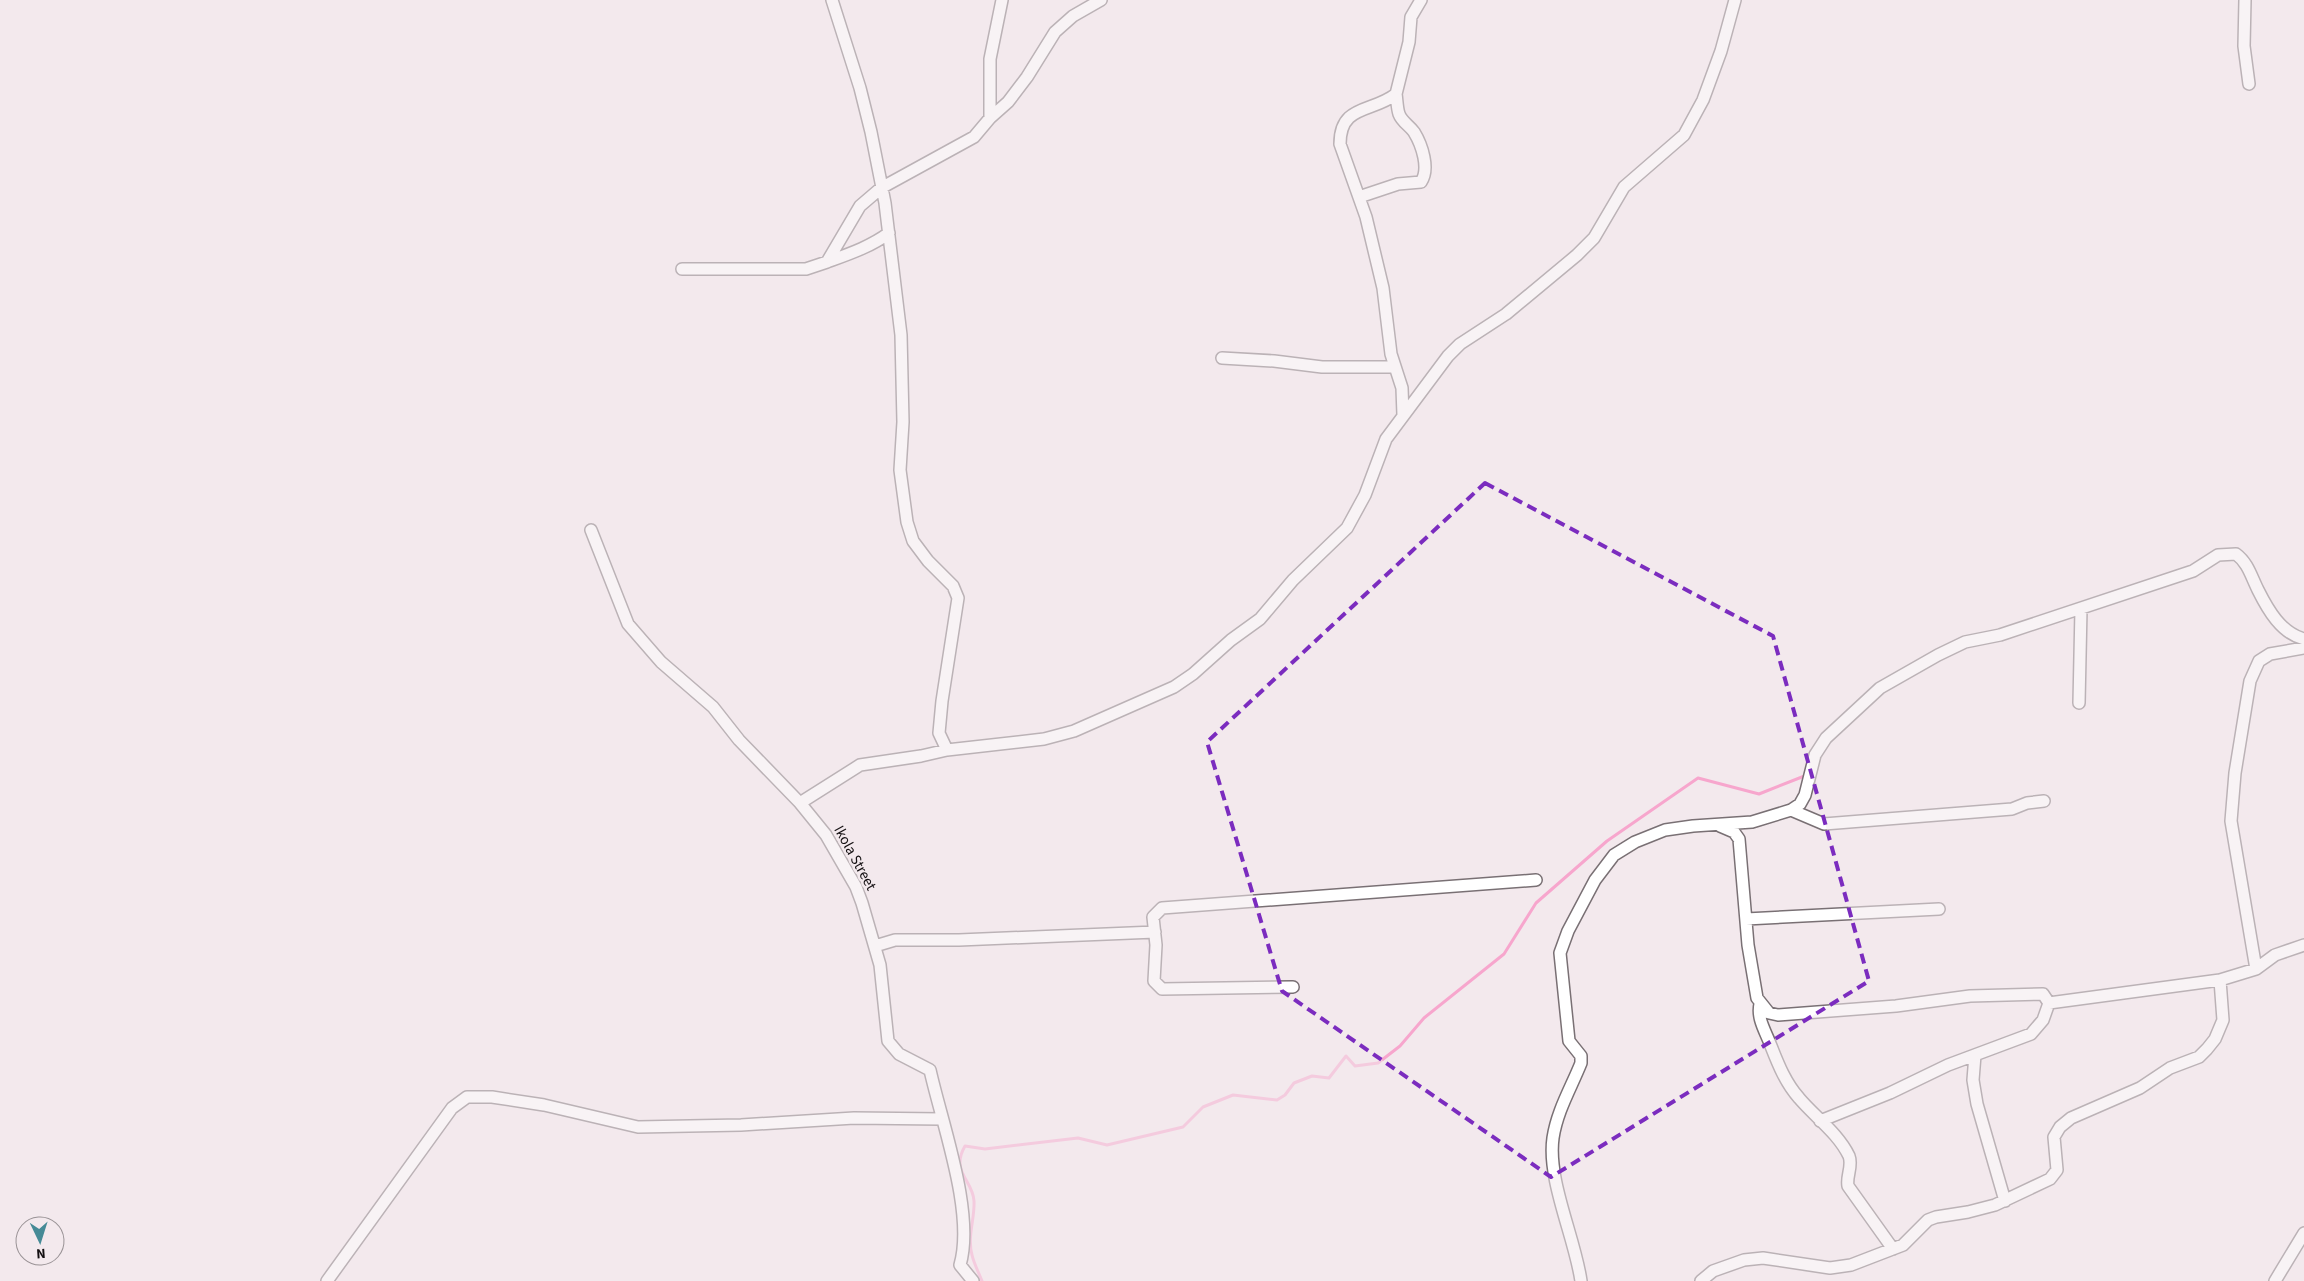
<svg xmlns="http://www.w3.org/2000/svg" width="2304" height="1281" font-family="'Source Sans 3',sans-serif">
<rect width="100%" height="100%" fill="#f3e9ed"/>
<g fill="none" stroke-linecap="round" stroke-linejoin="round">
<path stroke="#f7a6cd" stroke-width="3" d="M982 1281C979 1273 974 1264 972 1255 967 1237 975 1218 974 1201 973 1180 950 1172 965 1146L985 1149 1078 1138 1107 1145 1183 1127 1203 1107 1233 1095 1277 1100 1285 1095 1294 1083 1312 1076 1329 1078 1346 1056 1355 1066 1378 1063 1400 1046 1424 1018 1504 954 1536 903 1607 841 1698 778 1759 794 1807 775"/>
<defs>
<path id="minor" d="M832 0 860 88 871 132 885 203 901 335 903 422 900 470 907 522 913 541 928 561 953 586 958 598 942 701 939 733 947 750
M2245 0 2244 46 2249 84
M990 118V59L1002 0
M1359 197 1398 184 1421 182C1430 169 1422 145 1414 132 1409 125 1402 122 1399 114 1397 108 1397 100 1396 94
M827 262C849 254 870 247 889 233
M682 269H806L827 262 860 206 881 188 974 137 990 118 1008 102 1027 77 1055 32 1073 16 1101 0
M1222 358 1274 361 1322 367H1394
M1403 415 1402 388 1391 354 1383 288 1366 217 1340 144C1340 104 1372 113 1396 94L1409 42 1411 17 1421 0
M591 530 628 624 661 662 713 707 739 740 800 803 826 835 856 887 862 903 880 965 888 1041 899 1054 930 1070C942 1124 975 1213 960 1265L973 1281
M2079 703 2081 609
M800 803 860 765 921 756 947 750 1044 739 1074 731 1174 687 1193 674 1231 640 1260 619 1293 580 1347 528 1365 495 1386 439 1448 356 1460 344 1506 314 1577 255 1594 238 1624 187 1684 135 1703 100 1721 51 1735 0
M1791 810 1824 824 2012 809 2027 803 2044 801
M1720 826 1734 832 1739 839 1748 945 1757 998 1769 1013 1778 1015 1896 1006 1970 996 2043 994 2049 1003 2220 980 2256 969 2275 955 2304 945
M1746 919 1939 909
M875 946 895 940H959L1155 932
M2256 969 2231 821 2235 773 2250 681 2259 661 2270 654 2304 648
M1293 987 1162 989 1154 981 1156 945 1153 917 1162 908 1536 880
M1760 1004C1757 1017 1764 1029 1769 1041 1777 1061 1784 1081 1799 1098 1815 1117 1838 1133 1849 1156 1853 1166 1846 1176 1848 1186L1893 1249
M1975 1055 1973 1080 1977 1104 2005 1201
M1820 1121 1890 1093 1948 1065 2031 1034 2043 1020 2049 1003
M327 1281 452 1108 467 1097H492L544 1105 638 1127 741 1125 854 1118 941 1119
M1581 1281C1575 1238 1547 1180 1553 1138 1557 1111 1571 1088 1581 1063V1056L1569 1041 1560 953 1568 931 1595 880 1614 855 1635 842 1665 830 1693 826 1752 822 1791 810 1800 804 1805 795 1815 755 1826 738 1880 688 1938 655 1965 642 2000 635 2193 571 2218 555 2236 554C2248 563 2251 576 2258 590 2268 610 2281 633 2304 639
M1701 1281 1713 1271 1744 1260 1763 1258 1830 1268 1851 1265 1903 1245 1928 1220 1936 1217 1968 1212 1995 1205 2050 1179 2057 1170 2054 1137 2060 1127 2071 1118 2140 1088 2170 1068 2199 1057 2207 1049 2215 1039 2223 1020 2220 980
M2275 1281 2304 1233"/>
</defs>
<use href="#minor" stroke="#797074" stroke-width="14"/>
<use href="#minor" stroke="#fff" stroke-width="11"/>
</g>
<path d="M0 0H2304V1281H0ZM1485 483 1773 636 1869 981 1551 1177 1282 991 1207 742Z" fill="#f3e9ed" fill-opacity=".55" fill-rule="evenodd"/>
<path fill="none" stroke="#7b2cbf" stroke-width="4" stroke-dasharray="10 6" stroke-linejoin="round" d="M1485 483 1773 636 1869 981 1551 1177 1282 991 1207 742Z"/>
<g text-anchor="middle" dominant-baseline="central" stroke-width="5" stroke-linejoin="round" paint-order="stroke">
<g font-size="15" fill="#130f11" stroke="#f3e9ed">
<text transform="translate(855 858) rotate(61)">Ikola Street</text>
</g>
</g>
<g transform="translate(40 1241) rotate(176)"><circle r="24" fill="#f3e9ed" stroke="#999295"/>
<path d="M0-4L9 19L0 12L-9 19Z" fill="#458a96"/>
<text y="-8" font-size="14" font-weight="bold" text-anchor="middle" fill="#130f11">N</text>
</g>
</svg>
